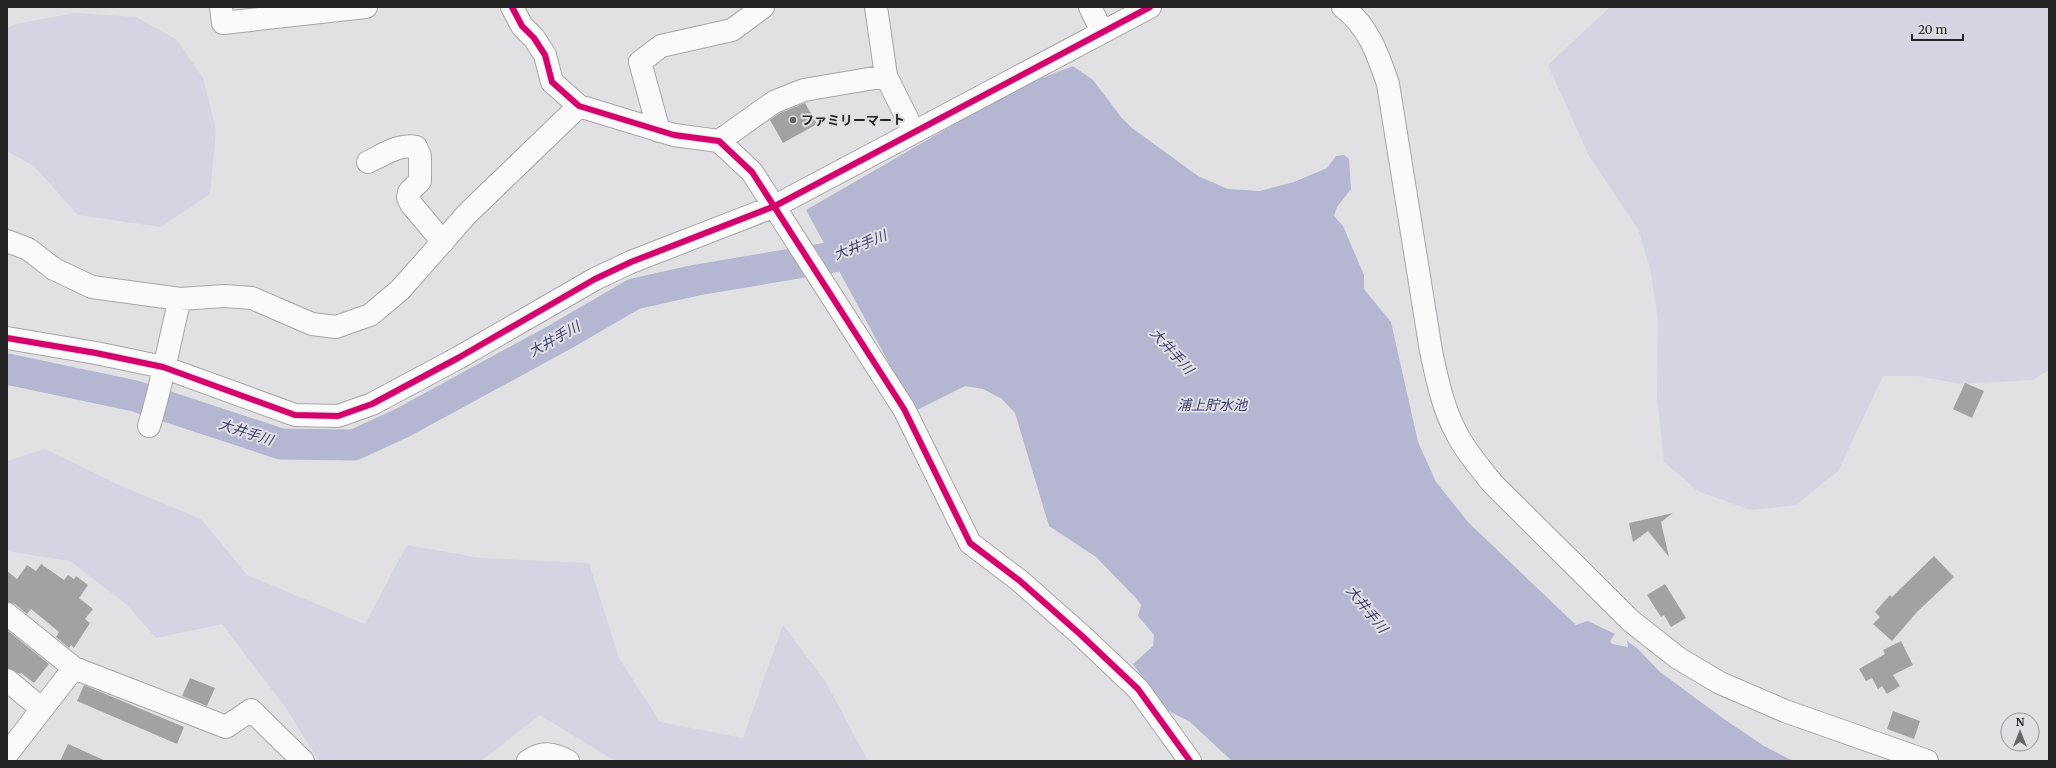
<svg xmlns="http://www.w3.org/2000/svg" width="2056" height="768" font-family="Merriweather,'Noto Sans JP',serif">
<rect width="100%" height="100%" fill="#e1e1e3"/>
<path fill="#d4d4e3" d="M1610 7H2049V370L2033 380 1961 384 1917 376H1883L1838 471 1796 505 1750 510 1698 491 1664 462 1657 397 1658 320 1650 268 1638 229 1589 156 1548 65Z
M75 13 136 17 177 40 203 78 216 130 210 194 161 227 78 215 34 166 7 151V28L16 24Z
M45 449 121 486 201 519 247 575 365 624 407 545 480 558 589 563 619 658 660 722 743 738 783 625 825 681 868 761H615L540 715 481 761H319L286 708 222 624 156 638 127 605 70 561 7 551V461Z"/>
<path fill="#b5b6d1" d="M1073 66 1093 80 1121 117 1132 128 1198 176 1228 189 1260 191 1294 182 1327 168 1336 156 1344 155 1349 159 1351 189 1337 207 1334 216 1343 226 1364 275V289L1391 322 1418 442 1436 482 1469 523 1576 625 1588 621 1615 634 1610 641 1612 644 1628 647 1627 641 1637 648 1660 672 1724 719 1764 746 1793 761H1232L1190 722 1165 709 1133 664 1153 646 1154 635 1138 616 1141 605 1135 597 1096 557 1049 526 1015 413 1002 399 983 389 965 386 915 411 806 210 1019 87Z"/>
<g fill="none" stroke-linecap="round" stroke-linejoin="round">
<path stroke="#b5b6d1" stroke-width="31" d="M7 369 135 396 281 444 354 445 402 423 560 337 634 294 697 280 834 257 871 240"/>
</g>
<path fill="#a2a2a3" d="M805 103 817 124 783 143 770 120 780 113Z
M1965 383 1984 391 1972 418 1953 409Z
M1673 513 1661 522 1669 557 1648 531 1633 542 1629 523Z
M1934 556 1954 577 1917 612 1892 641 1873 624 1880 617 1875 612 1890 595 1892 597Z
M41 564 64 580 68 575 74 579 76 576 88 585 79 598 93 609 85 619 90 623 74 648 71 645 69 648 56 637 59 632 31 609 27 614 15 604 7 602V571L17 579 27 565 36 571Z
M1665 584 1686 618 1671 627 1664 615 1661 617 1647 595Z
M7 630 49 664 34 683 21 673 20 674 7 668Z
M1901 641 1913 665 1893 675 1900 686 1887 694 1882 686 1878 689 1872 678 1866 681 1859 669 1885 654 1883 650Z
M190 678 215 688 207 706 182 696Z
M84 685 184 727 177 744 77 701Z
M1893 711 1920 721 1914 739 1887 729Z
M68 744 106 761H60Z"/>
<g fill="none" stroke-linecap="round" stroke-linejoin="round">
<defs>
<path id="minor" d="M221 7 223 23 366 7
M512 7 522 26 534 38 545 55 552 82 579 106 674 135 719 141 752 172 904 409 970 543 1020 581 1081 635 1138 689 1190 761
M876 7 886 76 914 132
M1090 7 1102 32
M1343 7C1369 27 1378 55 1388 84L1431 351C1437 379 1443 409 1457 434 1466 452 1480 468 1493 484L1631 621 1678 658 1720 683 1785 711 1927 761
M659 131 640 62 661 46 732 30 763 7
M719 141 774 102 804 90 886 76
M368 162C383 155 400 143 416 147L420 156V181L409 192 408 198 411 204 443 242
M7 241 28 249 54 269 92 287 180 299 225 296 252 298 312 324 336 327 370 315 400 290 467 214 579 106
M7 338 96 353 163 367 295 415 338 416 372 404 458 358 595 279 631 262 775 206 1150 7
M149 426C162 385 169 342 180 299
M7 614 74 668
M7 680 42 709
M7 754 74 668 226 727 251 710 303 761
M528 761C542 751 553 753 568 761"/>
</defs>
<use href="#minor" stroke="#a6a6a8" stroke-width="24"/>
<use href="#minor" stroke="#fafafb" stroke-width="22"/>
<defs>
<path id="cycleway" d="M512 7 522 26 534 38 545 55 552 82 579 106 674 135 719 141 752 172 904 409 970 543 1020 581 1081 635 1138 689 1190 761
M7 338 96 353 163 367 295 415 338 416 372 404 458 358 595 279 631 262 775 206 1150 7"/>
</defs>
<use href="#cycleway" stroke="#e0e0e4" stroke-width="8"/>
<use href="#cycleway" stroke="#d6006c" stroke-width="6"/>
</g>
<circle fill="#666668" stroke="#e0e0e4" stroke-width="1.5" cx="793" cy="120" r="4"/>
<g text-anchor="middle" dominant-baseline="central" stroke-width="4" stroke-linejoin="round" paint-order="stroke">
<g font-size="13" font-weight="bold" fill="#242425" stroke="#e0e0e4" text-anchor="start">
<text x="801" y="120">ファミリーマート</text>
</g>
<g font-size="14" font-style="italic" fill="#3e3d6f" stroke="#e0e0e4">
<text transform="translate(860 245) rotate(-22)">大井手川</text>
<text transform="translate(554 339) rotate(-29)">大井手川</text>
<text transform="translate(1172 351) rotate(48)">大井手川</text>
<text x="1212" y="405">浦上貯水池</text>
<text transform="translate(246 432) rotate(18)">大井手川</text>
<text transform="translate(1367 609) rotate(51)">大井手川</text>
</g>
</g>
<rect width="2056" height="768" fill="none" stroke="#242425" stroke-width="16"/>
<g transform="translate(2020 732)"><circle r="19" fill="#e0e0e4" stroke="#959598"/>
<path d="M0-3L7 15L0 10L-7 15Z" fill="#666668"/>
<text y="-6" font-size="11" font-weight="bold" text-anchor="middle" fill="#242425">N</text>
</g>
<path d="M1912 34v6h51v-6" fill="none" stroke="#242425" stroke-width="2"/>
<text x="1918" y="34" font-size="12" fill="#242425" stroke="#e0e0e4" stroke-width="3" paint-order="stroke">20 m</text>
</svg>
